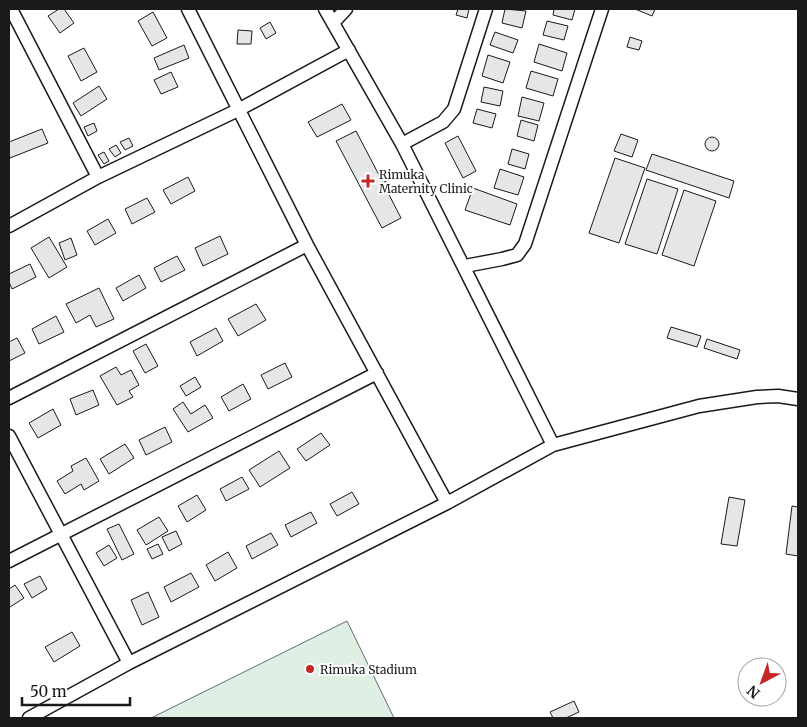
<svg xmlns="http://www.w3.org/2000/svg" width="807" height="727" font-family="Merriweather,serif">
<rect width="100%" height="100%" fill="#fff"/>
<path fill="#e0efe3" stroke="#6a6a6a" d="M347 621 394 718H151Z"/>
<path fill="#e6e6e6" stroke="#1a1a1a" d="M59 9H64L74 23 60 33 48 16Z
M458 9H469L467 18 456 15Z
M505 9 526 11 522 28 502 23Z
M554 9H575L572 20 553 15Z
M635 9H655L652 16Z
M153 12 167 38 152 46 138 21Z
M547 21 568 26 564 40 543 35Z
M270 22 276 33 266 39 260 28Z
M238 30 252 31 251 44H237Z
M495 32 518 40 513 53 490 45Z
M630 37 642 41 639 50 627 47Z
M539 44 567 53 562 71 534 62Z
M184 45 189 58 159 70 154 58Z
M84 48 97 72 81 81 68 56Z
M488 55 510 62 503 83 482 76Z
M531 71 558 79 553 96 526 88Z
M171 72 178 87 161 94 154 80Z
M99 86 107 99 81 116 73 103Z
M484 87 503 91 500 106 481 102Z
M522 97 544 103 539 121 518 116Z
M342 104 351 120 317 137 308 122Z
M477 109 496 114 492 128 473 123Z
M521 120 538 125 534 141 517 136Z
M94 123 97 131 88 136 84 127Z
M42 129 48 143 10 158 9 154V142Z
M356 131 379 175 384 172 388 180 383 183 401 218 382 228 336 141Z
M621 134 638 140 632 157 614 151Z
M458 136 476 171 463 178 445 143Z
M705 144a7 7 0 1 1 14 0a7 7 0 1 1-14 0Z
M129 138 133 146 125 150 120 142Z
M116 145 121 153 115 157 109 149Z
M512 149 529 154 525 169 508 164Z
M104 152 109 161 104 164 98 155Z
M652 154 734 181 729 198 646 170Z
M615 158 645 168 619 243 589 233Z
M500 169 524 177 518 195 494 188Z
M188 177 195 191 171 204 163 190Z
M647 179 678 189 657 254 625 244Z
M473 188 517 204 510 225 465 210Z
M684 190 716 201 694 266 662 255Z
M147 198 155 212 132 224 125 209Z
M108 219 116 233 95 245 87 231Z
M220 236 228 254 203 266 195 248Z
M49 237 67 267 49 278 31 248Z
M71 238 77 255 65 260 59 243Z
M177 256 185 270 161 282 154 268Z
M30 264 36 277 12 289 9 282V274Z
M139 275 146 288 123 301 116 288Z
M99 288 114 319 96 327 90 315 76 323 66 304Z
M256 304 266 320 238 336 228 319Z
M56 316 64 332 39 344 32 329Z
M671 327 701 336 697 347 667 338Z
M216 328 223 341 197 356 190 342Z
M17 338 25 353 9 361V342Z
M707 339 740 350 737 359 704 348Z
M146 344 158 366 145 373 133 351Z
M285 363 292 377 268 389 261 375Z
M116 367 121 375 131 370 139 385 129 391 133 397 117 405 100 376Z
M195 377 201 387 186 396 180 386Z
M243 384 251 399 229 411 221 397Z
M93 390 99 405 76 415 70 399Z
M183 402 191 414 205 405 213 418 188 432 173 409Z
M53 409 61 425 38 438 29 423Z
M165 427 172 442 146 455 139 440Z
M321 433 330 445 306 461 297 449Z
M125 444 134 458 109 474 100 459Z
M279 451 290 468 260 487 249 470Z
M86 458 99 481 84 490 81 484 65 494 57 481 73 471 71 466Z
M242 477 249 489 226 501 220 489Z
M352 492 359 504 337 516 330 504Z
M197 495 206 510 187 522 178 506Z
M729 497 745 500 737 546 721 544Z
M792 506 798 507V556L786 554Z
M311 512 317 523 291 537 285 525Z
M159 517 168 531 146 545 137 530Z
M119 524 134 554 122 560 107 529Z
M176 531 182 544 169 551 162 537Z
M271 533 278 545 252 559 246 546Z
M158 544 163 554 152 559 147 549Z
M109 545 117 558 104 566 96 553Z
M228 552 237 568 215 581 206 565Z
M191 573 199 587 171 602 164 587Z
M40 576 47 589 32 598 24 584Z
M15 585 24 598 10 607 9 605V589Z
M148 592 159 617 142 625 131 600Z
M72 632 80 646 54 662 45 647Z
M574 701 579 712 566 718H553L550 712Z"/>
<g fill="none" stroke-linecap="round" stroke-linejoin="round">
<defs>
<path id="minor" d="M11 9 98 177
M188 9 307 245 447 503
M325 9 402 144 553 445
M333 23 346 9
M402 144 443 122 454 109 486 9
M9 226 98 177 238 110 349 50
M465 266 502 259 517 255 525 244 602 9
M9 398 307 245
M9 436 129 663
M9 561 377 373
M29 718 129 663 447 503 553 445 699 406 757 397 778 396 798 399"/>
</defs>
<use href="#minor" stroke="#1a1a1a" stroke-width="15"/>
<use href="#minor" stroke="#fff" stroke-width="12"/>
</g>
<g fill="#c62828" stroke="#fff" stroke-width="2">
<path d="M365.5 173.5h5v5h5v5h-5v5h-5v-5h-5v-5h5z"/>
<circle cx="310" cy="669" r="5"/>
</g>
<g text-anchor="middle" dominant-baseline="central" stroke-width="4" stroke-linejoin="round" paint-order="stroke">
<g font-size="12" fill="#1a1a1a" stroke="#fff" text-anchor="start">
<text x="379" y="174">Rimuka<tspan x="379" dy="14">Maternity Clinic</tspan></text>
<text x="320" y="669">Rimuka Stadium</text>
</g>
</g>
<rect width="807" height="727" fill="none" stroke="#1a1a1a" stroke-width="20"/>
<g transform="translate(762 682) rotate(221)"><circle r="24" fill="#ffffff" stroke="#a3a3a3"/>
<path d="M0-4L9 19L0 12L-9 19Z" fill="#c62828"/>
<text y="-8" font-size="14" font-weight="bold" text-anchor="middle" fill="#1a1a1a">N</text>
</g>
<path d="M22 697v8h108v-8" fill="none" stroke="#1a1a1a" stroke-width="2.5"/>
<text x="30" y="697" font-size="15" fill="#1a1a1a" stroke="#ffffff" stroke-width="4" paint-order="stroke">50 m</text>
</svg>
